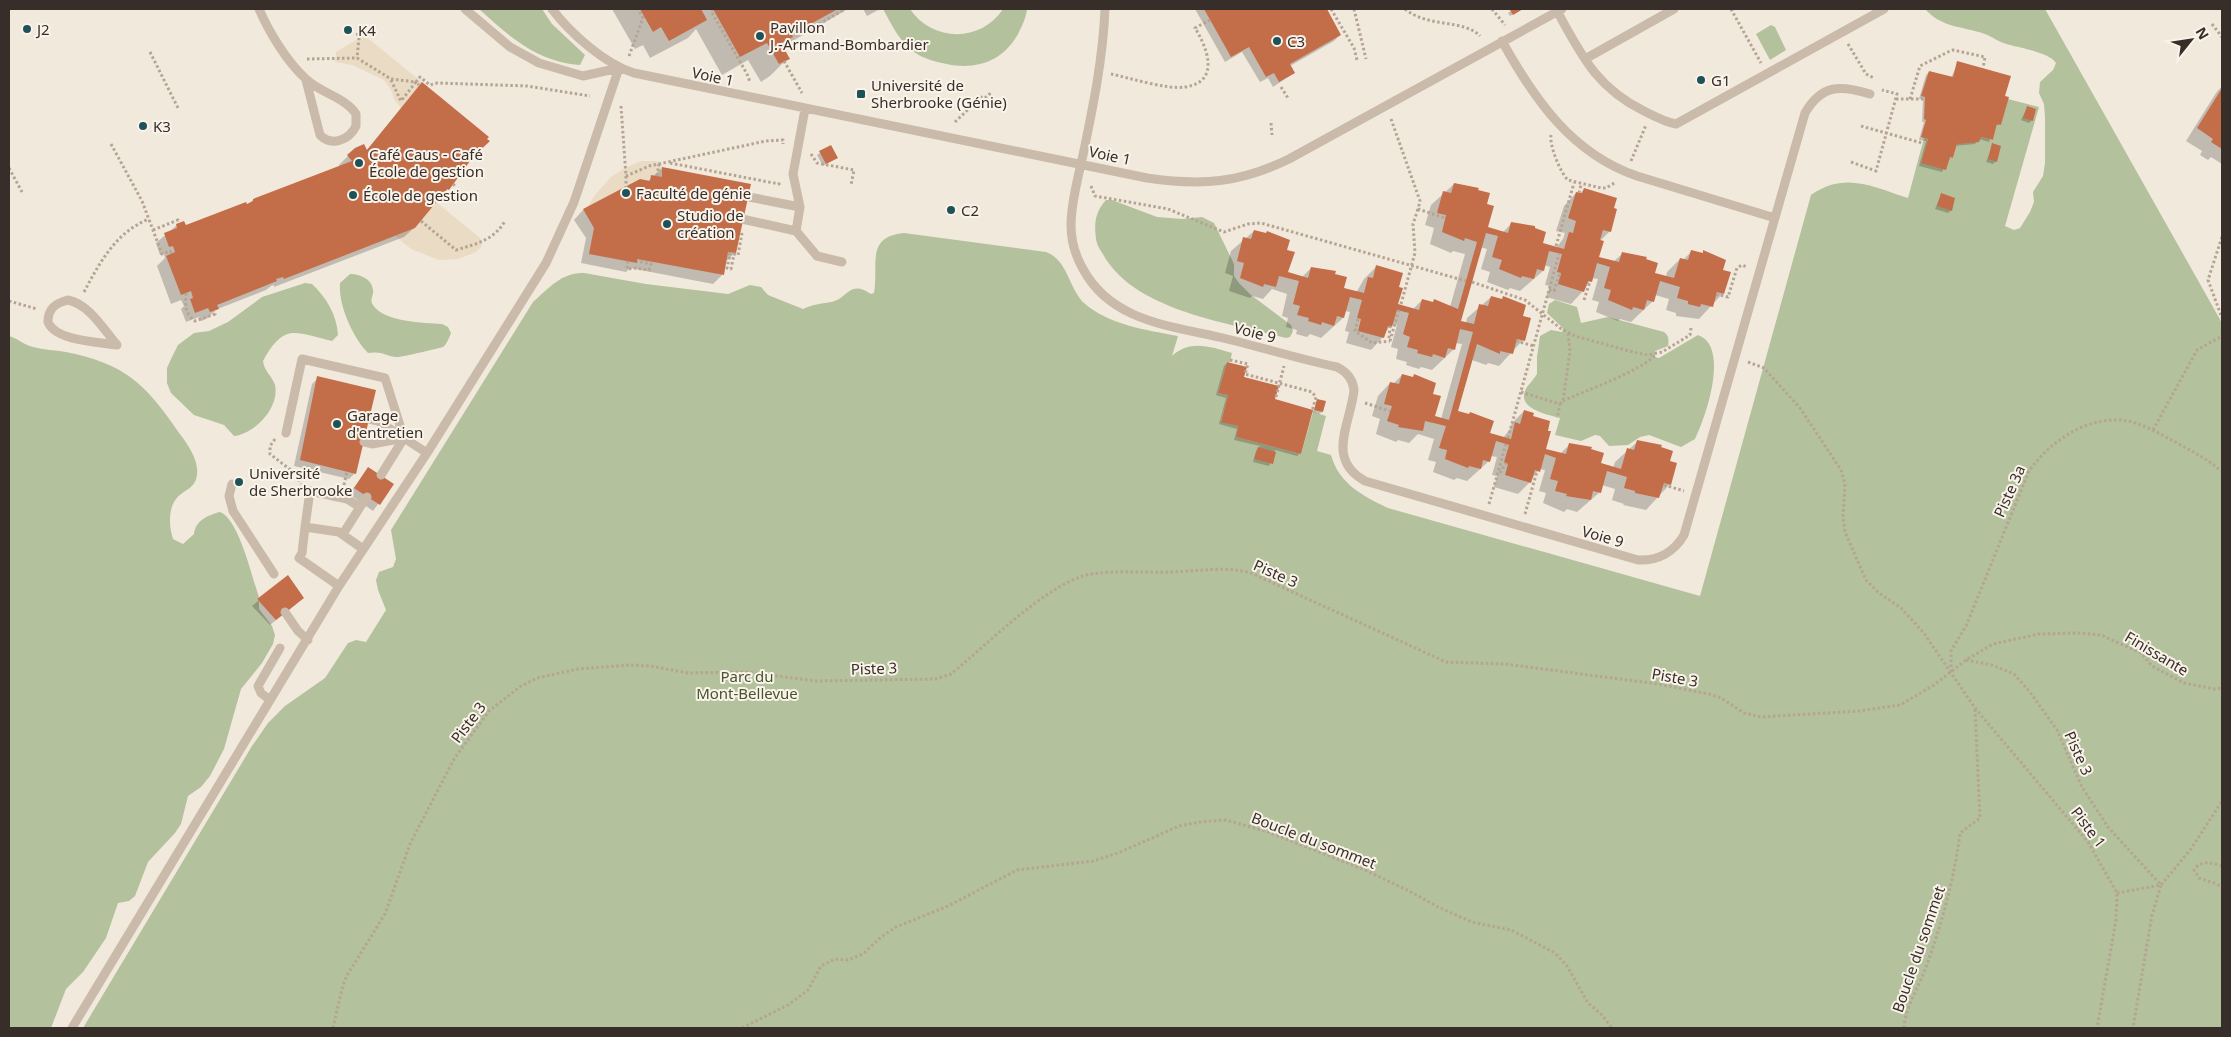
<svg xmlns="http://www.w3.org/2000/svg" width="2231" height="1037" font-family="'Noto Sans',sans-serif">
<rect width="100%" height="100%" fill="#f2e9dd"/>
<path fill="#b3c19d" d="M479 9H542L552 24 585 55 580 65C536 61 510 37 479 9Z
M883 9H910C932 42 981 43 1003 9H1027C1026 18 1022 26 1018 34 1002 63 973 71 942 63 933 61 922 58 914 52 899 41 892 25 883 9Z
M1925 9H2045L2222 323V1028H83L252 746 268 723 285 706 325 678 348 643 356 640 366 642 386 610 378 590 376 580 379 572 393 567 396 559 391 530 533 302C549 288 562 272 584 273L646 284 728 294 750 285 761 287 768 295 803 309C815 304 819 304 831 302 848 299 849 279 871 294L874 293C879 264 865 237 904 233L1046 252C1068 260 1069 289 1084 303 1109 325 1146 330 1178 336L1172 356C1190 339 1211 347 1232 353L1230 362H1227L1218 393 1228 395 1221 421 1238 426 1236 437 1301 454 1313 412 1326 416 1317 451 1331 455C1339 484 1363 496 1388 508L1700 596 1811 195C1845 171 1873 187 1908 198L1924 138 1928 139 1921 163 1953 158 1957 144 1981 137 1993 140 1997 124H2001L2008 99 2039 107 2005 226 2014 230 2020 228 2030 212 2034 202 2033 192 2043 176 2045 163V117L2044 104 2039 93 2040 82 2053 70 2056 63C2050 53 2021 48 2010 45 2000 43 1993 37 1985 34 1962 26 1942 28 1925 9Z
M1771 25 1775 27 1786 50 1770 60 1756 34Z
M1106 200H1112L1157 217 1182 219 1202 217 1214 223 1234 264V276L1239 283 1251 295 1291 325 1293 331 1290 337 1286 338C1229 323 1136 311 1104 256 1101 251 1097 246 1096 239 1094 224 1095 212 1106 200Z
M350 274C360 274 372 279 373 290 374 295 369 300 373 305 384 322 424 323 442 324L448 327 451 333C449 338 447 344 443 347 440 348 398 358 396 357 383 355 383 351 368 353 353 338 338 305 340 283Z
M305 283 312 284C326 297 337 315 338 335L332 341C294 332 284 323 263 361 264 371 272 376 275 385 280 408 254 434 234 436L224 425 194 415 171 393 167 383V368L171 359 178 345 194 333 209 331 228 322 262 297Z
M1555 300 1577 307 1581 323 1608 317 1664 332C1669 336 1669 340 1668 346L1655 351V357L1659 358 1698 335C1730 346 1706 417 1695 439L1681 447 1649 435 1640 437 1628 445 1609 446 1600 436 1595 435 1581 441 1555 435 1560 418C1546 414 1514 408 1527 387 1530 383 1534 379 1537 374V357L1540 336 1551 330 1562 332 1563 328 1547 313 1549 304Z
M9 336C17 338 24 345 33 347 44 350 55 350 66 352 124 364 144 382 177 430 186 442 199 459 197 474 196 489 184 489 176 499 168 509 169 527 173 539L183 544 194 534C195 521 208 515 220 512 239 519 252 578 259 597L257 599 259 602V609L272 626 275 635 273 644 262 663 241 689 224 749 210 776 201 787 188 796 181 824 175 833 148 862 135 896 129 901 118 903 106 938 83 972 66 989 51 1028H9Z"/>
<path fill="#eadbc5" d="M364 35 422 82 401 108 394 99 391 90 384 80 352 65 335 62 336 52Z
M641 161H657L662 164V177L588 207 594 196 611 177 625 168Z
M436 202 480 238 482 246 476 252 458 259 439 260 411 249 395 236 415 228Z"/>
<path fill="#0003" d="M612 9H848L782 47 788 58 770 76 761 82 748 60 722 75 696 29 688 38 650 58 643 45 635 49Z
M863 9H880L867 16Z
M1195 9H1325L1340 35 1334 41 1290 66 1294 73 1273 87 1268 78 1260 82 1242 52 1225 62Z
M1514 9 1520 10 1510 16 1508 13Z
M1958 63 2004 97 2000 124 1995 126 1989 142 1979 139 1975 144 1955 146 1952 158 1948 160 1942 172 1919 166 1926 141 1919 140 1924 122H1922L1923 99H1919L1926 75 1929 72 1951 78Z
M422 84 471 158 448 189 414 228 404 237 274 287V285L271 286 266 290 215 310 208 318 201 321 199 317 186 322 181 309 184 306 181 300 171 304 157 266 165 258 164 254 160 255 156 243 177 225 185 226 247 205 253 200 340 167 339 165 355 149 366 151Z
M2222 86V164L2211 157 2208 160 2200 155 2202 151 2186 141 2216 93Z
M2027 108 2032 120 2029 123 2021 120Z
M1993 145 1996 161 1993 164 1986 162Z
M830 146 833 160 823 166 817 155Z
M662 168 735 253 725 262 722 275 713 284 630 268 626 272 581 263 586 238 574 220 583 210 640 181 647 182Z
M1454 184 1485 204 1487 228 1503 232 1512 223 1542 243 1556 248 1563 239 1565 233 1556 231 1564 206 1576 193 1580 194 1584 190 1610 231 1600 241 1598 258 1613 262 1622 254 1654 274 1666 277 1667 272 1680 259 1683 260 1692 251 1702 254 1704 252 1722 271 1723 293 1699 319 1676 316V313L1666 310 1669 299 1655 295 1653 301 1631 322 1620 319 1618 321 1596 312 1599 302 1592 300 1598 279 1592 278 1583 291 1571 304 1546 297 1550 286 1545 285 1550 267 1544 265 1543 271 1520 291 1510 288 1508 290 1487 282 1490 272 1481 269 1487 249 1480 247 1460 322 1466 323 1467 318 1491 297 1522 317 1523 340 1499 366 1488 363 1486 365 1472 360 1457 412 1489 434 1503 438 1510 429 1512 423 1524 411 1532 417 1544 450 1560 454 1570 444 1590 450 1599 464 1613 468 1615 462 1637 442 1669 462 1670 484 1646 510 1623 505 1624 504 1612 500 1615 489 1602 485 1600 492 1577 512 1567 509 1564 512 1543 503 1546 493 1539 491 1545 470 1539 469 1530 482 1518 494 1494 487 1497 476 1492 475 1497 457 1491 456 1489 461 1467 481 1457 478 1454 480 1433 472 1436 462 1428 460 1434 439 1418 434 1409 443 1398 440 1396 442 1376 434 1380 419 1372 416 1378 396 1390 383 1393 384 1402 375 1412 378 1414 376 1432 395 1433 417 1441 419 1462 344 1455 343 1454 349 1432 370 1421 367 1419 369 1406 365 1407 362 1396 359 1398 349 1391 347 1397 325 1391 324 1383 337 1371 350 1346 343 1349 332 1345 331 1350 312 1345 311 1343 318 1321 338 1310 334 1307 337 1296 334 1297 330 1286 327 1288 318 1282 316 1287 294 1272 289 1263 299 1252 296 1250 298 1229 291 1233 276 1225 273 1231 251 1254 231 1286 250 1287 273 1302 277 1311 268 1334 274 1343 289 1356 293 1364 279 1376 267 1398 288 1397 305 1413 309 1422 300 1432 303 1434 301 1450 307 1465 254 1453 251 1451 253 1430 244 1434 228 1425 225 1431 205Z
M1941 195 1951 210 1948 213 1935 209Z
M1227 363 1243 377 1274 400 1313 411 1318 401 1322 412 1319 414 1311 412 1300 453 1297 456 1275 450 1269 466 1253 462 1256 451 1260 446 1234 440 1237 429 1219 424 1226 398 1216 395 1224 366Z
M318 378 355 473 349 479 294 466 312 384Z
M368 469 392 485 373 511 349 494Z
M287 577 296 604 270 625 252 606Z"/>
<path fill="#c46d49" d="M640 9H701L707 20 669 41 661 27 653 32Z
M713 9H838L792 34 793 37 781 43 790 59 779 64 767 43 740 57Z
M1204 9H1327L1341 35 1290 64 1295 73 1279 82 1274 73 1266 77 1249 47 1231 57Z
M1512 9H1523L1513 15 1510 10Z
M1957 61 2011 76 2005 96 2009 97 2001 125 1997 124 1993 140 1981 137 1979 142 1957 144 1953 158 1950 157 1946 170 1921 163 1928 139 1921 137 1926 120 1924 119 1925 97 1921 96 1929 71 1953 77Z
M422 82 489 137 487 139 490 141 473 157 449 190 447 189 415 228 284 279 283 277 276 279 277 281 217 305 219 309 210 312 208 308 195 313 190 299 193 298 191 291 181 295 166 256 175 252 173 246 169 247 164 233 177 228 176 224 184 221 186 225 246 202 247 204 253 201V199L352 161 347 155 355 148 364 144 367 150Z
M2222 88V149L2211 142 2213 139 2197 128Z
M2027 106 2036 109 2033 121 2023 118Z
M1992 143 2001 146 1997 162 1988 159Z
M831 145 838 158 826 164 819 151Z
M662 167 751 184 736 253 728 252 724 275 637 259V263L589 254 594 228 583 209 640 179 650 181 651 175 662 177Z
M1454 183 1479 188 1478 190 1490 193 1487 204 1494 206 1488 227 1508 233 1511 222 1535 226V228L1546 232 1543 243 1564 249 1569 232 1573 233 1576 221 1568 218 1576 192 1582 193 1584 188 1617 198 1614 208 1617 209 1611 232 1603 230 1600 240 1604 241 1599 257 1619 262 1622 252 1647 257 1646 259 1658 263 1655 273 1674 278 1680 258 1688 260 1691 250 1703 253V250L1726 260 1723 270 1731 272 1724 294 1717 292 1713 307 1701 304 1700 307 1688 304V301L1677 298 1680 287 1660 281 1654 302 1647 300 1644 310 1633 307 1632 310 1608 300 1611 290 1604 288 1610 267 1597 263 1592 282 1588 281 1584 292 1558 284 1561 273 1557 272 1562 254 1549 251 1544 271 1537 269 1534 279 1522 276 1521 278 1499 269 1502 260 1492 257 1498 236 1486 233 1461 321 1474 324 1479 304 1488 306 1491 296 1502 299 1503 296 1526 305 1523 316 1531 318 1525 341 1517 339 1513 354 1500 351V354L1477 344 1458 411 1469 414 1470 412 1494 421 1490 433 1511 439 1515 422 1520 424 1524 410 1534 413 1533 416 1550 421 1548 431H1551L1546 449 1566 454 1569 443 1592 447 1591 449 1604 453 1601 463 1621 469 1627 448 1634 450 1637 440 1662 445 1661 447 1673 451 1670 461 1677 463 1671 485 1664 483 1659 498 1635 493V491L1624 488 1627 477 1607 471 1601 493 1593 491 1591 500 1566 496 1567 494 1555 491 1558 481 1550 479 1556 458 1545 454 1540 472 1535 470 1531 483 1505 475 1508 464 1504 462 1509 445 1496 441 1490 462 1483 460 1481 469 1469 466 1468 468 1445 459 1447 450 1439 448 1446 426 1425 421 1423 431 1398 427 1399 425 1387 421 1392 406 1384 404 1390 382 1399 384 1402 374 1413 377 1414 374 1436 383 1433 394 1441 396 1435 416 1449 420 1473 332 1460 329 1455 350 1448 348 1445 358 1433 354 1432 357 1417 353 1418 350 1407 347 1410 337 1403 334 1409 313 1397 310 1392 327 1388 326 1384 338 1358 331 1361 319 1357 318 1362 300 1350 297 1344 318 1337 316 1334 326 1322 322 1321 325 1308 321 1309 318 1297 315 1300 306 1293 304 1299 281 1279 276 1276 287 1264 284 1263 287 1240 278 1244 263 1237 261 1243 237 1251 239 1254 230 1266 233 1267 231 1290 240 1287 250 1295 252 1288 272 1308 278 1311 267 1336 271 1335 274 1347 277 1344 288 1364 293 1368 277 1373 278 1376 265 1403 273 1399 287 1403 288 1398 304 1419 310 1422 299 1433 302 1434 299 1458 309 1477 242 1465 238 1464 241 1442 232 1446 215 1437 213 1443 191 1451 193Z
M1941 193 1955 198 1952 211 1937 206Z
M1227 362 1247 367 1244 377 1279 386 1275 399 1313 410 1301 454 1236 437 1238 426 1221 422 1228 395 1218 393Z
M317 376 376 390 356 474 300 460Z
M1317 399 1326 401 1323 412 1314 410Z
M1258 447 1276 452 1273 464 1254 459Z
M368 467 394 484 380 505 354 488Z
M288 575 304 598 276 620 257 599Z"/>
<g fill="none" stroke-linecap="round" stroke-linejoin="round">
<path stroke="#b6a493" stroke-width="3" stroke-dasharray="2.5 2.5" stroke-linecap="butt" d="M713 9 711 11 747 74 750 82
M1331 9 1354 48 1357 60
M1354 9 1366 59
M1405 9C1428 28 1464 19 1480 36
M1492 9 1505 25
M1731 9 1761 63
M819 24 845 9
M2212 24 2222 37
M357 33 359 38 357 58
M1848 44 1866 74 1874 78
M150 52 178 108
M629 56 643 18 638 9
M307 59 357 58 391 79 416 82 420 77 430 85 437 83 527 86 590 96
M784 61 802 93
M1111 74C1130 78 1168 90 1185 87 1221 82 1207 47 1195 28L1210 20
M391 80 401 101 416 82 419 85
M1281 87 1288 98
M1896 99H1925
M1910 99 1920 66 1950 51 1953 50 1985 57 1983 68
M621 106 626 176 649 166 766 141 783 140V144
M1391 119 1420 201 1418 209 1445 218
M955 122 981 97 985 98 992 92
M1271 123 1272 135
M1861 126 1922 143
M1551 135C1549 145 1561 174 1568 180L1601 188H1606L1616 182
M111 144 142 201 162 254 170 251 172 254
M811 154 817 163 854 170 851 185
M1631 161 1646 125
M1851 162 1876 171 1897 94 1882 90
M670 163 779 184V181
M9 168 22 192
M626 176V187
M657 176 659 164
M453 184 456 187
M1091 186 1095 196 1168 209 1224 232 1248 224 1261 223 1466 281
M1579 193 1581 185
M421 221 456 250C476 244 494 240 505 221
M153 230 178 220 179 223
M2222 237 2208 280 2222 318
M1556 246 1574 183
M728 254H730L727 268 731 269 734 254 738 255 742 233
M628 261 627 269 636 268 649 270 651 264 637 261
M1472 282 1525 300 1560 328 1575 336 1633 352 1648 355 1662 352 1690 335 1691 328
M1549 290 1554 291 1560 273
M84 292C100 262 116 232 149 219
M186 293C185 305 185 314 195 321L215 314 214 311
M1716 294 1728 297 1737 268 1742 265 1747 267
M1584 300 1590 281
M9 301 37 309
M1401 304 1415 253 1413 224 1418 209
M1358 319 1355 331 1372 343 1390 341
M1389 338 1390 326
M1390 341 1399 310
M1516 341 1534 346
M1230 360 1248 364 1245 374 1312 392 1316 397 1313 408 1314 412
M1748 362 1764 368 1800 408 1841 470 1845 484 1843 517 1845 532 1866 580 1879 593 1901 608 1923 632 1975 708 2088 842 2117 893 2116 920 2097 1028
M1521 392 1560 404 1557 418
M1276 397 1284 366
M1563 401C1584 391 1644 370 1656 354
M1365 403 1390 411
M1560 404 1563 401 1570 351 1568 334
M2153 430 2197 350 2222 336
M1508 438 1559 254
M275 439 270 446V454L296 474 301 484
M1500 473 1506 463
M344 485 347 471
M1664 485 1684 491
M1489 504 1506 444
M1525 514 1537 471
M1966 660 1992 665 2014 674 2030 692 2057 730 2082 787 2108 827 2161 885 2152 915 2133 1028
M1951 672V651L1966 626 2029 471C2049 443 2083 418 2120 420 2139 421 2160 434 2177 443 2193 452 2208 459 2222 472
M2222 866C2212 863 2201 859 2194 870L2199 878 2217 884 2222 888
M2117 893 2161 885 2191 849 2222 801
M2222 952V961
M333 1028 342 989 346 977 385 914 410 844 454 759 489 711 521 686 537 678 578 669 630 665 650 666 688 673 747 672 816 681 936 679 951 674C986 646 1050 580 1092 574 1118 570 1146 573 1172 572 1199 571 1225 566 1251 573L1446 662 1505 664 1658 684 1709 694 1721 698 1744 713 1761 717 1859 711 1900 705 1934 685 1966 660 1993 644 2039 634 2079 633 2101 635 2141 653 2152 666 2184 683 2214 689 2222 688
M742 1028 788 1005 808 990 821 966 835 959 848 960 863 954 881 937 896 927 948 906 1017 870 1093 861 1118 853 1179 826 1200 822 1226 820 1268 832 1365 870 1409 891 1438 907 1472 922 1511 930 1555 953 1567 966 1588 1003 1601 1014 1612 1028
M1904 1028C1905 1007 1919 987 1926 967 1942 923 1954 880 1960 833L1980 818 1975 709"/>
<path stroke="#cabaa9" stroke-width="9" d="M259 9C269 32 287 62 306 79 320 93 345 97 356 114V126C349 140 332 147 320 135L306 80
M465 9 510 47 539 63 583 76 619 68
M552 9C570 33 605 64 634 73L1147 178C1202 186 1240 183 1289 159L1562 9
M1105 9C1103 58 1093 107 1083 155 1079 173 1074 192 1072 211 1069 232 1072 250 1083 269 1112 323 1174 326 1227 339 1264 348 1300 359 1337 367 1347 372 1353 379 1354 390 1351 423 1325 459 1365 481L1638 560C1658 561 1674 552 1684 535L1805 113C1822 84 1840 85 1870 94
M1557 11C1582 56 1596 87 1644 111 1654 116 1665 122 1676 124L1884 9
M1502 41C1534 99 1572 154 1637 176L1775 218
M1585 59 1674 9
M749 197 800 207
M742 219 796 231 800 207 793 174 805 109
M796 231 817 256 842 262
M68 300C89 304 104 330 117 345 99 342 55 341 48 322 48 308 56 303 68 300Z
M369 419 378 421 404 438
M286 433 302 359 385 378 404 438
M364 442 372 444 404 438
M381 475 404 438 427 453
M232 484 229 496 233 511 274 574
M360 507 367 497
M305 527 302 553 299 558 339 586
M343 534 360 507 347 499 310 491 305 527 339 532 363 549
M285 612 298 631 308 640
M270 700 261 693 258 686 280 648
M72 1028 339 586 427 453 546 263 574 202 619 68"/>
</g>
<g fill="#1f5258" stroke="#faf3ea" stroke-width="2">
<circle cx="27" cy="29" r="5"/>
<circle cx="348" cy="30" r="5"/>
<circle cx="760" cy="36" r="5"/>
<circle cx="1277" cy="41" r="5"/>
<circle cx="1701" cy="80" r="5"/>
<rect x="856" y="89" width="10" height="10" rx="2.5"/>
<circle cx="143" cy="126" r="5"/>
<circle cx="359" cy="163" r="5"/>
<circle cx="626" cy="193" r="5"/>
<circle cx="353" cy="195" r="5"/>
<circle cx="951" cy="210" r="5"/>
<circle cx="667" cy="224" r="5"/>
<circle cx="337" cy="424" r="5"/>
<circle cx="239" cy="482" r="5"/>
</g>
<g text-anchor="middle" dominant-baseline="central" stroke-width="4" stroke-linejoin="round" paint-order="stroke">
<g font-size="15" fill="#372e29" stroke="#faf3ea" text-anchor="start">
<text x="770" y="27">Pavillon<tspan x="770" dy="17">J.-Armand-Bombardier</tspan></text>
<text x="37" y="29">J2</text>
<text x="358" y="30">K4</text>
<text x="1287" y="41">C3</text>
<text x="1711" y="80">G1</text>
<text x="871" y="85">Université de<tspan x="871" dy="17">Sherbrooke (Génie)</tspan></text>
<text x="153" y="126">K3</text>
<text x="369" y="154">Café Caus - Café<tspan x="369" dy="17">École de gestion</tspan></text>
<text x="636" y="193">Faculté de génie</text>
<text x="363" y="195">École de gestion</text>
<text x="961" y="210">C2</text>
<text x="677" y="215">Studio de<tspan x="677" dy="17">création</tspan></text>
<text x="347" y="415">Garage<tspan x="347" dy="17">d'entretien</tspan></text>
<text x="249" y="473">Université<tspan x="249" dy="17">de Sherbrooke</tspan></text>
</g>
<g font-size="15" fill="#372e29" stroke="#faf3ea">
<text transform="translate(713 76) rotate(12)">Voie 1</text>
<text transform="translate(1110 155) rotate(12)">Voie 1</text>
<text transform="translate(1255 332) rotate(14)">Voie 9</text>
<text transform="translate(2009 491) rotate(-66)">Piste 3a</text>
<text transform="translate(1603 536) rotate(16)">Voie 9</text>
<text transform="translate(1276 573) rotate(24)">Piste 3</text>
<text transform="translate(2157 653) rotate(31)">Finissante</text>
<text transform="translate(874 668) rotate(-2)">Piste 3</text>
<text transform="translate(1675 677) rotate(10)">Piste 3</text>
<text transform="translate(468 722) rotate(-53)">Piste 3</text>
<text transform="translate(2079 753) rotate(66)">Piste 3</text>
<text transform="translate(2089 827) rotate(53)">Piste 1</text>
<text transform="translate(1314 840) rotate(21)">Boucle du sommet</text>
<text transform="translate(1918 949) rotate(-71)">Boucle du sommet</text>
</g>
<g font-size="15" fill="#45552d" stroke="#faf3ea">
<text x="747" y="676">Parc du<tspan x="747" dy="17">Mont-Bellevue</tspan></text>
</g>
</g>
<rect width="2231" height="1037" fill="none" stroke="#372e29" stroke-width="20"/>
<g transform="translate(2191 40) rotate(60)" stroke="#faf3ea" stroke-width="4" paint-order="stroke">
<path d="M0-4L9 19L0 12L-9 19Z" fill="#372e29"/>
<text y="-8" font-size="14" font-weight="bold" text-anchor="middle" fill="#372e29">N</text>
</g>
</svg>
